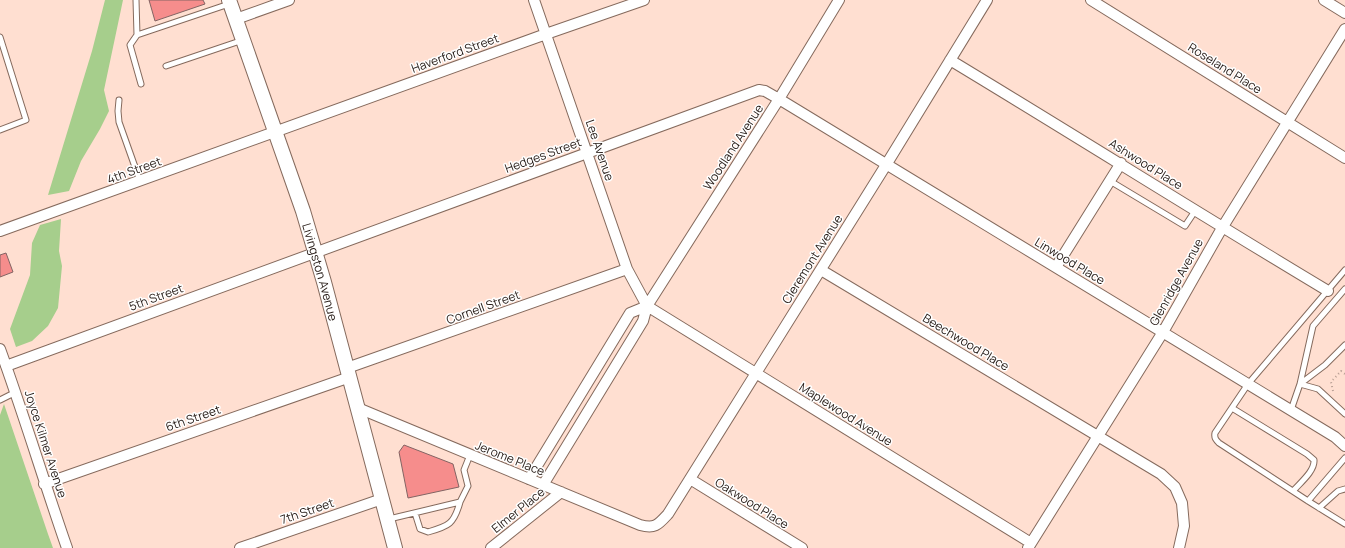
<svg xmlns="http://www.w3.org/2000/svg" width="1345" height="548" font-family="Manrope,sans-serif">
<rect width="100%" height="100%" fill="#ffdfd1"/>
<path fill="#a6ce8c" d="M105 0H123L104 90 109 111 100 129 81 161 69 191 48 195 92 51Z
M61 219 59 251 62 266 58 308 48 326 32 341 16 347 10 329 30 275 32 243 40 225Z
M4 404 48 534 53 548H0V415Z"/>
<path fill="#f68d8c" stroke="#836463" d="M149 0H203L205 4 155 21Z
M6 253 13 272 0 277V255Z
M404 445 453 464 459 487 408 498 399 452Z"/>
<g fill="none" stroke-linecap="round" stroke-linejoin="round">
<defs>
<path id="service" d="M136 0 137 35 229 4
M137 35 130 45 141 84
M0 37 26 120 0 130
M166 66 243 40
M119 100 118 111 119 122 140 181
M1110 181 1185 226 1195 211
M1345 270 1248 384 1215 433C1214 438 1216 440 1219 443L1308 501 1345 524
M1345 289 1313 326 1300 384 1325 365 1345 345
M0 400 16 392
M1232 408 1307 454 1314 460C1315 471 1300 483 1293 491
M1291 410 1300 384 1318 389 1345 414
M1308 501 1345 458
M1319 508 1338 491 1345 489
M415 513 420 529 428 532C449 526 454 524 460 502
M389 519 460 502 468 486 464 470 470 455"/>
<path id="minor" d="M534 0 627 269 647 306 1031 543
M1091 0 1345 158
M1324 0 1345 13
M236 19 289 0
M950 60C1076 136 1201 215 1328 291
M0 231 546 34 644 0
M1056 267 1121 163
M821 270 1161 474 1175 487 1182 503 1184 526 1179 548
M0 349C24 415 44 482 67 548
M6 366 759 90 765 91 779 99 1335 437 1345 446
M347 368 627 269
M358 408 640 525C655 529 658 525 668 514L886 165 987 0
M529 479 630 313 647 306
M690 479 802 548
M44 484 350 377
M543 485 643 321 647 306 779 99 839 0
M240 548 382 499
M491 548 561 492
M1028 548 1163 332 1222 228 1345 29"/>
<g id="secondary">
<path id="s1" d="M229 0 303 211 324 282 395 548"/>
</g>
</defs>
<use href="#service" stroke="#856a5d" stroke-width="7"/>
<use href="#minor" stroke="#856a5d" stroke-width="12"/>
<use href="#secondary" stroke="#856a5d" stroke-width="16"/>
<path stroke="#b69d92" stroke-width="2" stroke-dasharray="1 3" stroke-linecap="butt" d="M1333 391 1331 382 1341 371 1345 374"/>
<use href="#service" stroke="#fff" stroke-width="5"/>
<use href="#minor" stroke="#fff" stroke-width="10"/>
<use href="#secondary" stroke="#fff" stroke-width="14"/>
</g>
<g text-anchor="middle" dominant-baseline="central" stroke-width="3" stroke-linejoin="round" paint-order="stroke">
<g font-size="12" fill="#241914" stroke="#fff">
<text transform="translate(455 53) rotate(-20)">Haverford Street</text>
<text transform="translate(1225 68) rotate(32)">Roseland Place</text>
<text transform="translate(733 147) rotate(-57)">Woodland Avenue</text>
<text transform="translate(600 150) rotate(71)">Lee Avenue</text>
<text transform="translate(543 155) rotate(-20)">Hedges Street</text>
<text transform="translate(1146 164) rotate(32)">Ashwood Place</text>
<text transform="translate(134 170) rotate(-20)">4th Street</text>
<text transform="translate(812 259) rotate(-58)">Cleremont Avenue</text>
<text transform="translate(1070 261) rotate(31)">Linwood Place</text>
<text stroke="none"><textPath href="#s1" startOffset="287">Livingston Avenue</textPath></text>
<text transform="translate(1176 282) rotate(-61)">Glenridge Avenue</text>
<text transform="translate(156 297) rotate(-20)">5th Street</text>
<text transform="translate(483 307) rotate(-20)">Cornell Street</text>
<text transform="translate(966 342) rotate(31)">Beechwood Place</text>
<text transform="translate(846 414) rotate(32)">Maplewood Avenue</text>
<text transform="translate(193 418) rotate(-19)">6th Street</text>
<text transform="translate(46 444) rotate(72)">Joyce Kilmer Avenue</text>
<text transform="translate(510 458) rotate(22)">Jerome Place</text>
<text transform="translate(752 503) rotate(32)">Oakwood Place</text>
<text transform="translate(518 510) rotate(-39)">Elmer Place</text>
<text transform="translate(307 511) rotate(-19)">7th Street</text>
</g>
</g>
</svg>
